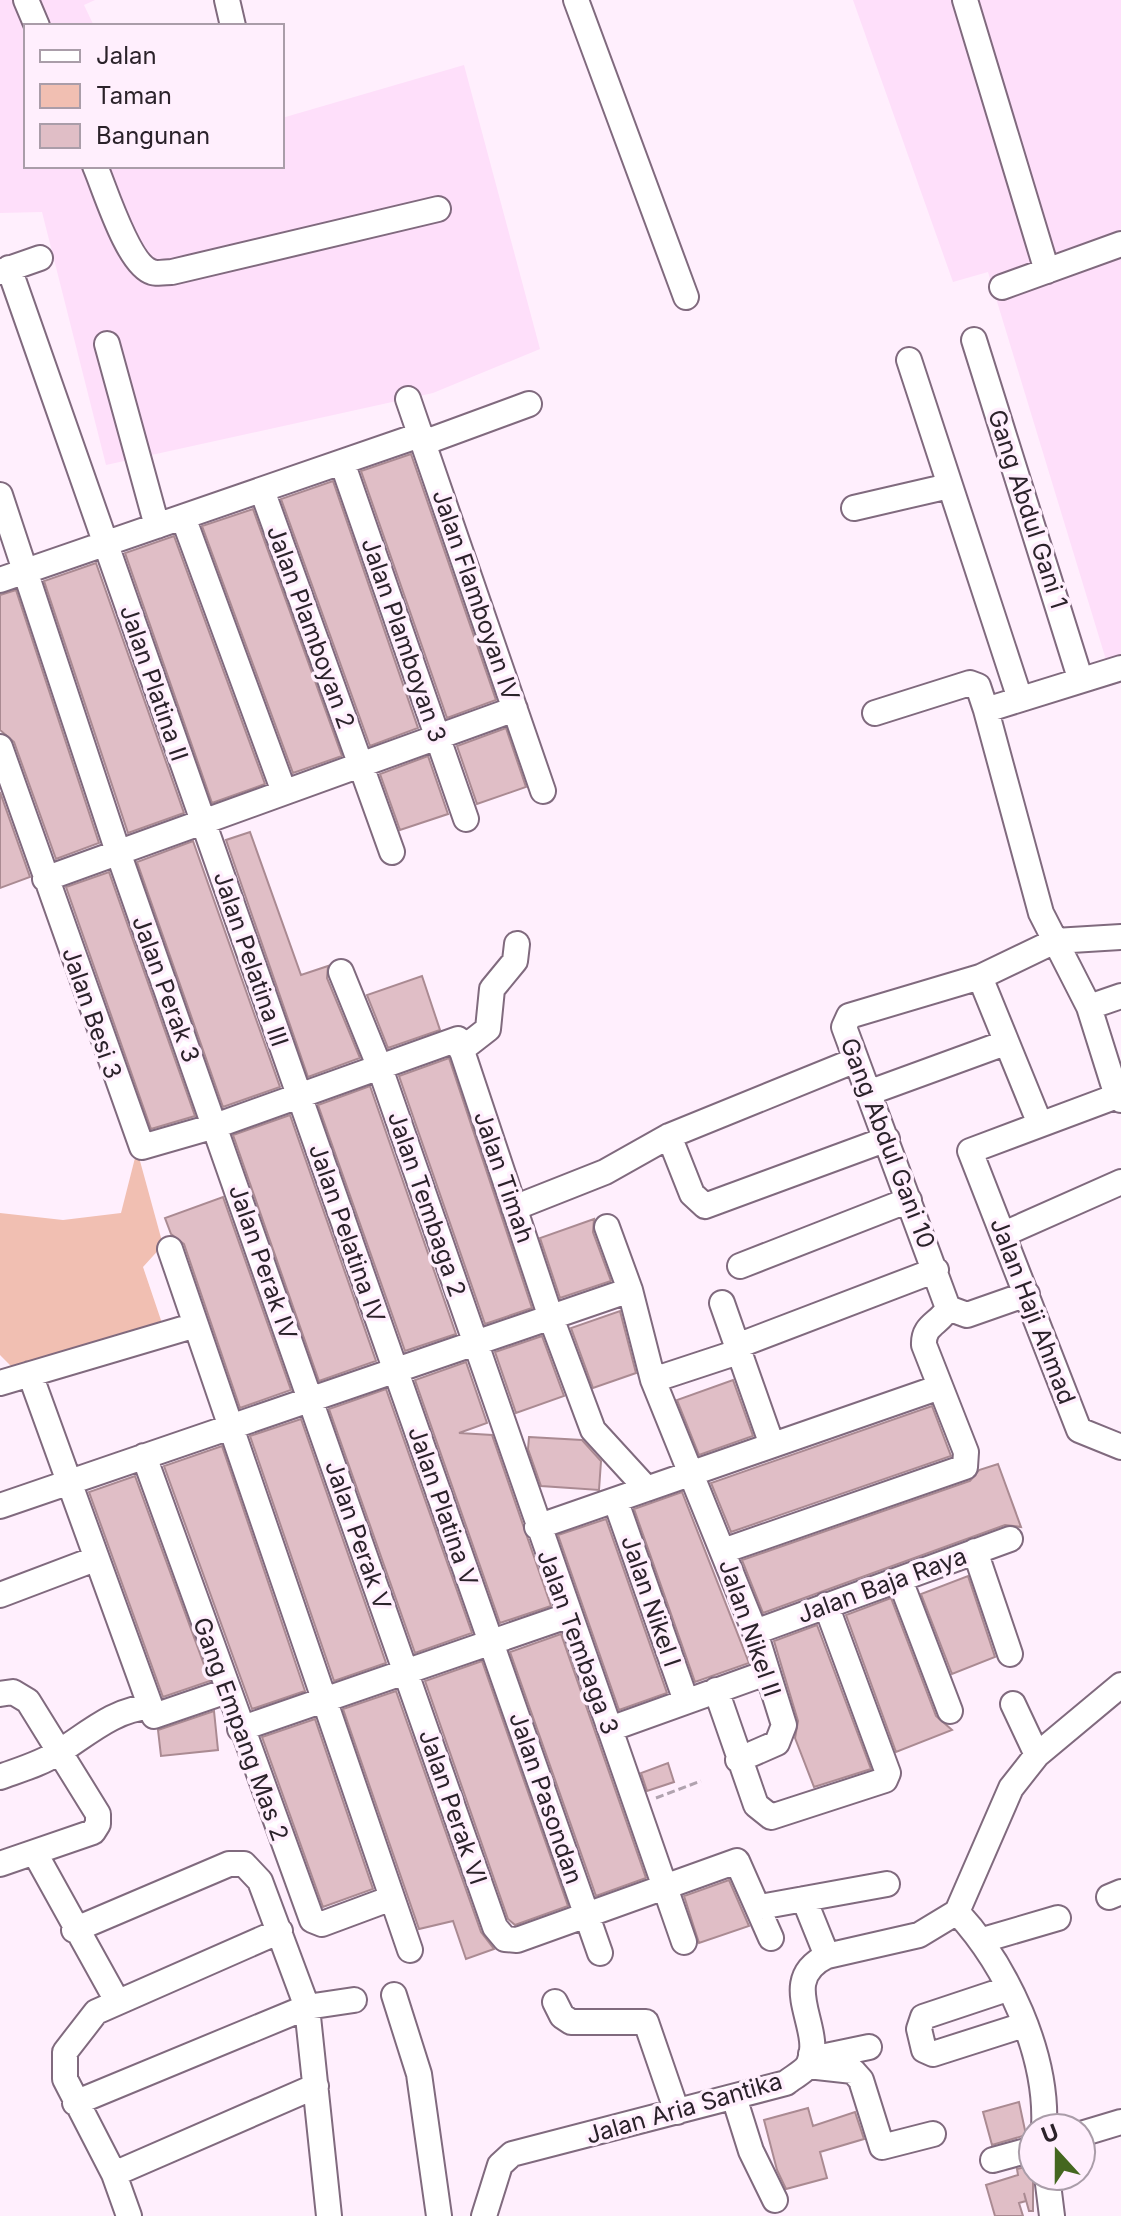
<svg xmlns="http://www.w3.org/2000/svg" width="1121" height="2216" font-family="Inter,sans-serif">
<rect width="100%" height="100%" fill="#ffeffd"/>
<path fill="#fedffa" d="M0 0H95L84 5 94 26H26V166H282V118L464 65 540 349 433 393 106 465 42 212 0 213Z
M853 0H1121V669L1110 673 988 272 953 282Z"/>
<path fill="#f1bfb2" d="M137 1150 163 1245 143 1267 165 1332 13 1368 0 1355V1213L63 1220 121 1213Z"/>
<path fill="#e0bec6" stroke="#aa8a92" stroke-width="2" d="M411 454 496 700 447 718 361 471Z
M333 481 418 728 370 746 281 499Z
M253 509 342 756 293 773 202 526Z
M174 536 265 784 212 803 125 553Z
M96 563 184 813 128 833 44 581Z
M16 590 99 843 56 859 14 742 0 730V595Z
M506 728 526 787 477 804 457 746Z
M428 756 448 814 400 830 380 774Z
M0 792 30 877 0 888Z
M250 832 301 975 328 966 327 978 360 1058 308 1077 226 840Z
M193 841 280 1087 223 1107 137 862Z
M109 872 195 1116 151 1129 66 887Z
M422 976 440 1030 388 1048 367 995Z
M449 1058 532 1308 485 1324 399 1076Z
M370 1086 456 1334 405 1351 318 1105Z
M290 1115 376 1361 319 1381 233 1135Z
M223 1197 291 1390 240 1408 184 1244 171 1234 165 1218Z
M594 1219 593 1232 611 1281 560 1298 540 1238Z
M620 1311 636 1373 593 1388 571 1328Z
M542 1336 564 1396 516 1413 495 1352Z
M466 1362 487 1423 459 1433 492 1435 551 1606 500 1623 415 1380Z
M733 1380 753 1436 699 1455 677 1400Z
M386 1389 472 1633 415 1653 329 1409Z
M932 1406 951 1456 731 1532 711 1483Z
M301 1419 386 1663 334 1681 250 1436Z
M529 1437 582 1440 601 1461 599 1490 541 1486 528 1449Z
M222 1446 305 1691 252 1709 164 1466Z
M998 1464 1021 1527 1005 1525 763 1613 742 1560 970 1481 979 1470Z
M135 1476 210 1681 163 1697 89 1492Z
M682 1492 749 1663 695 1682 634 1509Z
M606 1519 667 1693 619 1710 558 1535Z
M968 1576 995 1657 952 1674 921 1594Z
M891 1598 936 1716 952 1730 896 1752 846 1615Z
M817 1625 871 1769 814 1787 795 1738 798 1721 774 1641Z
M561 1634 646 1878 596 1896 510 1652Z
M482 1661 568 1906 515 1925 508 1919 425 1681Z
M396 1691 481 1932 494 1949 466 1959 453 1921 419 1929 343 1709Z
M214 1711 218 1750 161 1756 158 1730Z
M315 1719 373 1889 323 1907 262 1737Z
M668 1763 674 1782 647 1791 641 1773Z
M729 1880 749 1926 699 1943 684 1896Z
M1019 2102 1026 2135 992 2145 983 2112Z
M808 2108 813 2126 855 2112 864 2139 820 2152 827 2178 786 2189 777 2170 764 2120Z
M1033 2165V2211H1029L1024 2193 1026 2201 1019 2203 1023 2216H995L986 2185 1018 2175 1017 2169Z"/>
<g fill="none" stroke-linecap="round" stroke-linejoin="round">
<defs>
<path id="minor" d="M26 0 37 26
M227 0 233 26
M576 0 686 297
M965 0 1047 271
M95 166C105 189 128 265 152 272 157 274 166 272 172 272L438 209
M9 268 600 1953
M0 272 40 258
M1002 287 1121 244
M974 340 1080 678
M107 344 157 526
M909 360 1020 699
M408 399 543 791
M423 443 529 404
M342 462 466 819
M262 490 392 852
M0 495 118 852 495 1927 505 1939 517 1940 737 1861 771 1938
M854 508 949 486
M183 517 284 792
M0 580 420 435
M1121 668 986 710 1041 913 1089 1007 1117 1096 1121 1100
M875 713 970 683 978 686 986 710
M0 747 142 1147 215 1126 458 1039 550 1315 593 1430 647 1489
M45 879 515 709
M341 972 380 1068 684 1942
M980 977 1040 1124
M1089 1007 1121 996
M461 1050 488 1029 492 989 515 961 517 944
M868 1093 1005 1043
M1117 1096 970 1151 1079 1430 1121 1447
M669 1136 692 1194 705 1206 887 1139
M514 1208 605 1172 669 1136 856 1060
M607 1227 630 1290 653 1380 755 1632 784 1725 777 1743 738 1760
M1004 1234 1121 1182
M170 1249 410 1950
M740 1266 909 1200
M722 1303 772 1445
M948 1308 844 1027 849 1016 980 977 1055 941 1121 937
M948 1308 967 1315 1027 1294
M737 1346 936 1270
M30 1374 154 1716 227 1691
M653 1380 738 1352
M0 1383 196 1325
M144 1456 312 1920 322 1924 392 1898
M616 1502 686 1701
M0 1506 630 1290
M537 1527 940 1387
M723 1551 965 1467 966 1452 924 1345C923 1324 940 1324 948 1308
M975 1551 1010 1654
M900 1580 950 1711
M0 1595 95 1559
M755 1632 1010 1539
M716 1690 756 1805 771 1817 885 1780 888 1773 826 1605
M0 1694 13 1692 28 1701 98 1814V1824L93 1832 0 1864
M1013 1704 1037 1755
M240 1729 570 1615
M610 1729 766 1673
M0 1777C19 1770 43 1763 59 1752 86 1735 116 1708 150 1707
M36 1855 117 2001
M1109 1897 1121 1892
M804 1899 827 1956
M760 1907 887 1884
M957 1912C1007 1966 1048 2054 1044 2128
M74 1930 229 1864H244L260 1881 307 2007 329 2216
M983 1940 1058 1918
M1007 1989 923 2017 919 2029 924 2050 933 2054 1024 2025
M394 1995 419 2074 439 2216
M555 2002 562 2016 571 2022H646L677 2112
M811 2054 826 2056 869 2047
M808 2066 853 2071 861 2080 882 2147 933 2134
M734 2097 751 2151 775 2200
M75 2103 307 2007 354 2000
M1081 2134 1121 2122
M993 2160 1033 2149
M114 2174 316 2086
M1047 2176 1052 2216
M129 2216 114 2174 65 2079V2052L96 2012 280 1931
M484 2216 500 2165 512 2154 786 2083C793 2077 806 2071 809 2063 825 2028 775 1981 827 1956L919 1935 957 1912 1011 1788 1037 1755 1121 1685"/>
</defs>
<use href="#minor" stroke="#806a7e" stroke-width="28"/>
<path stroke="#b1a3af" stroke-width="3" stroke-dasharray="8 4" stroke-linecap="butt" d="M656 1798 701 1781"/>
<use href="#minor" stroke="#fff" stroke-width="24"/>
</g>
<g text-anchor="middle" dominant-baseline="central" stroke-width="7" stroke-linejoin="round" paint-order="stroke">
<g font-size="24" fill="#2b222a" stroke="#ffeffd">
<text transform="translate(1028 509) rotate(72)">Gang Abdul Gani 1</text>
<text transform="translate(476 595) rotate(71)">Jalan Flamboyan IV</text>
<text transform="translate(311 627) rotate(70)">Jalan Plamboyan 2</text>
<text transform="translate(404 640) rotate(71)">Jalan Plamboyan 3</text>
<text transform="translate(154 683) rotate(71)">Jalan Platina II</text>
<text transform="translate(251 959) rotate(71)">Jalan Pelatina III</text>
<text transform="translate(166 989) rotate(70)">Jalan Perak 3</text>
<text transform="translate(92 1013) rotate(71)">Jalan Besi 3</text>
<text transform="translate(888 1143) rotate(69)">Gang Abdul Gani 10</text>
<text transform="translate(504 1177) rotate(71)">Jalan Timah</text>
<text transform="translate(427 1204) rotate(71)">Jalan Tembaga 2</text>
<text transform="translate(347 1233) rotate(71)">Jalan Pelatina IV</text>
<text transform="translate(263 1262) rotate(71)">Jalan Perak IV</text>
<text transform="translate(1033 1311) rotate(69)">Jalan Haji Ahmad</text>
<text transform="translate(443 1506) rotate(71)">Jalan Platina V</text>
<text transform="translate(358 1535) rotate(71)">Jalan Perak V</text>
<text transform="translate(882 1585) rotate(-20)">Jalan Baja Raya</text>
<text transform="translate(651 1601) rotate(71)">Jalan Nikel I</text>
<text transform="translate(750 1628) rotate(71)">Jalan Nikel II</text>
<text transform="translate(578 1642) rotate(70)">Jalan Tembaga 3</text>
<text transform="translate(241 1729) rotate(70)">Gang Empang Mas 2</text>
<text transform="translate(546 1798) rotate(71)">Jalan Pasondan</text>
<text transform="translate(453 1807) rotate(71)">Jalan Perak VI</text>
<text transform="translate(684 2108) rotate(-16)">Jalan Aria Santika</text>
</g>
</g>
<rect x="24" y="24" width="260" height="144" fill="#ffeffd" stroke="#aa9da9" stroke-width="2"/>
<rect x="40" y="50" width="40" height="12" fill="#ffffff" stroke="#aa9da9" stroke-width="2"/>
<text x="96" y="64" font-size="24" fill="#2b222a">Jalan</text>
<rect x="40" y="84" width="40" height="24" fill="#f1bfb2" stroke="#aa9da9" stroke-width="2"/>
<text x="96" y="104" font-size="24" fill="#2b222a">Taman</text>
<rect x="40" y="124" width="40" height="24" fill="#e0bec6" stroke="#aa9da9" stroke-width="2"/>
<text x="96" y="144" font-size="24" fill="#2b222a">Bangunan</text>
<g transform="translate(1057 2152) rotate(339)"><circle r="38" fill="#ffeffd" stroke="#aa9da9" stroke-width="2"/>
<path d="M0-6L14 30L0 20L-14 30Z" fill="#44671f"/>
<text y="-12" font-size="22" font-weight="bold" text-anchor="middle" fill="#2b222a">U</text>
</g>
</svg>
